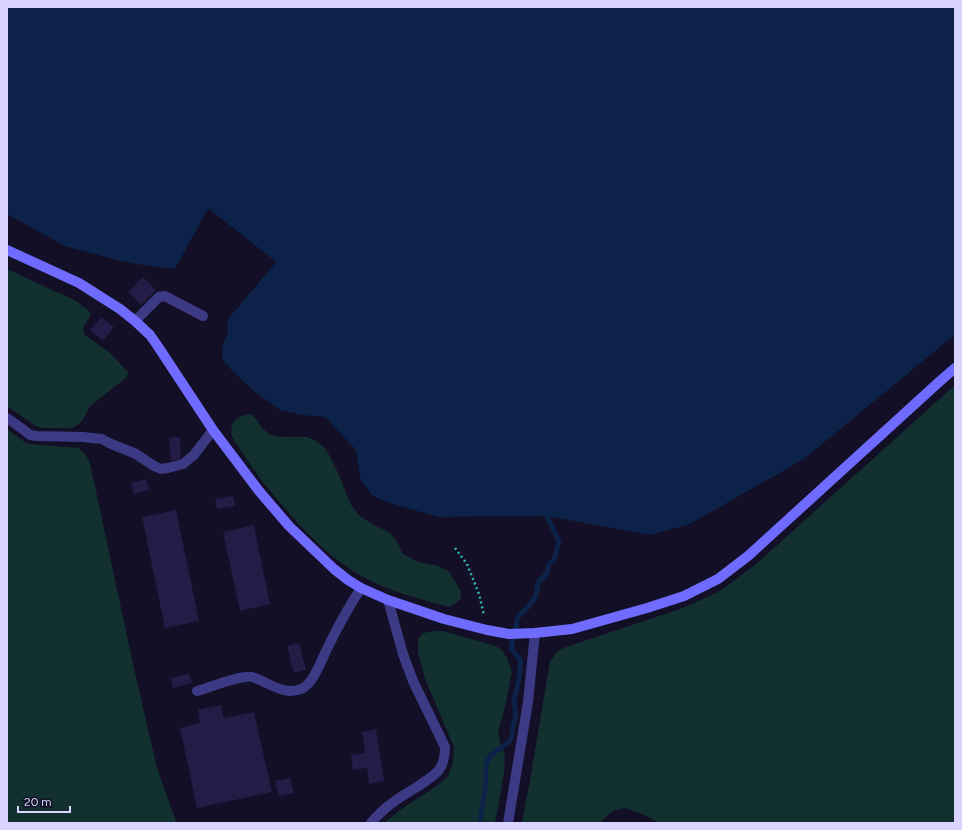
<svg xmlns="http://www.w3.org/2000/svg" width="962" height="830" font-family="Figtree,sans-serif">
<rect width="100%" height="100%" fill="#130f26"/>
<path fill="#12302f" d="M7 269 76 301 88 310 91 314C88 322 80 327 85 335L110 353 128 372 127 377 89 407 84 418 80 423 76 426 72 428H41L34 425 7 406Z
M955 385V823H659L642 814 625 808 613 811 599 823H522L529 786 550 661 558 651 566 647 683 608 720 591 755 565Z
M251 414 256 419 262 428 269 434 276 436 284 437H307L316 441 326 449 338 473 351 505 360 516 374 525 390 533 397 542 403 554 419 562 438 566 449 571 461 592V598L456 603 449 607C420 599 391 592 365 578 333 561 306 533 283 506 277 499 271 492 265 485 253 470 243 453 232 437 229 422 236 416 251 414Z
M7 429 26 443 30 444 78 448C84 452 87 456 90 463L135 673 157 768 175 818 176 823H7Z
M434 631H443L496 646 502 650 507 658 512 672 504 711 498 732 500 743 505 755 504 773 495 823H384L400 810 438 785 448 776 453 762 454 747 425 679 418 653V639L423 633Z"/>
<path fill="#0c2248" d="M7 7H955V336L946 342 804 459 690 524 650 535 547 516 438 517 390 503 373 496 361 481 356 450 325 417 302 415 280 410 255 392 232 371 222 358 223 344 228 332 227 320 276 262 209 209 175 269 136 264 117 260 65 246 7 214Z"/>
<path fill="#130f26" d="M208 209 276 262 227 320 226 319 273 263 209 212 176 270 175 269Z"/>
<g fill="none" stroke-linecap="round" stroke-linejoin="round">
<path stroke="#0c2248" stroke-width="5" d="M480 823 486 781V764L491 755 509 742 512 736 513 726 516 716 514 702 519 678 521 661 511 648 518 617 529 606 536 596 538 583 547 573 549 564 554 560 559 542 547 516"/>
</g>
<path fill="#241b47" d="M143 277 156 290 141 305 128 292Z
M101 317 114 327 103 341 90 330Z
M180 437 181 460H171L169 438Z
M146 479 149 490 134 494 131 483Z
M233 496 235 506 217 509 215 499Z
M176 510 199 621 165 628 142 517Z
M254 525 270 604 240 611 223 532Z
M299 643 306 670 294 673 287 646Z
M189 674 192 683 173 688 171 678Z
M221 705 224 718 254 712 272 792 197 808 180 728 200 723 198 710Z
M376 729 384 781 369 784 367 768 353 770 351 755 365 753 362 732Z
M290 778 294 793 279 796 275 781Z"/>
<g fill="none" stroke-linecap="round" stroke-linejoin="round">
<path stroke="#2fb8b0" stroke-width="2.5" stroke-dasharray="2 3" stroke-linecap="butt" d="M455 548 467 564 479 594 484 615"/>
<path stroke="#3d3a85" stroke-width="10" d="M135 321 159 297 165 296 203 316
M7 418 24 430 30 435 37 436 83 437 102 439 109 443 136 454 154 466 161 469 168 468 183 464 194 455 213 430
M197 691C208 688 243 674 252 677 265 681 276 690 289 691 296 691 304 689 308 684 316 676 322 659 327 649 337 628 348 608 361 588
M508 823 528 702 535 633"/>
<path stroke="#3d3a85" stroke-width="10" d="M371 823C384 807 400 797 417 787 424 782 433 777 439 770 444 763 445 755 445 747L413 681 403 654 388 600"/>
<path stroke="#6f6bff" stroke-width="10" d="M7 250 79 283 120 309 135 321 150 335 157 345 213 430 259 491 289 526 334 569 348 580 361 588 388 600 444 619 487 630 509 634 535 633 572 629 647 608 684 596 718 579 748 556 939 382 955 368"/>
</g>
<rect width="962" height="830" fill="none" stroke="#d9d4ff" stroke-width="16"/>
<path d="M18 806v6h52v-6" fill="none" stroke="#d9d4ff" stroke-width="2"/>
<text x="24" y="806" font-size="12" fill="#d9d4ff" stroke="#130f26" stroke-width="3" paint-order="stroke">20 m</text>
</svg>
